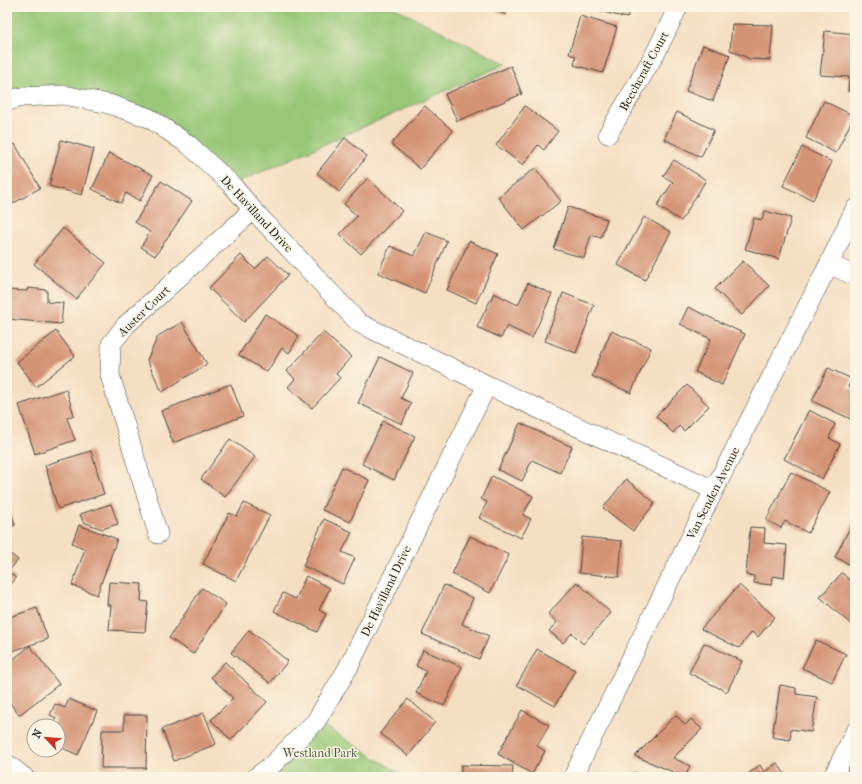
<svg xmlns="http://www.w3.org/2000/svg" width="862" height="784" font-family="'IM FELL French Canon',serif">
<rect width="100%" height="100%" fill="#fcf5e5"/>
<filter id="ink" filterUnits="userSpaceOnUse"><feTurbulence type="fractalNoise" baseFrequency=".025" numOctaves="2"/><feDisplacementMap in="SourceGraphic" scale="8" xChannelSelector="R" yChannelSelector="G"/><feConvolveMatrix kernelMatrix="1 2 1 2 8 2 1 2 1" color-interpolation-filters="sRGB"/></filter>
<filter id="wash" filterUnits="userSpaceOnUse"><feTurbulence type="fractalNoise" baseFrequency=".012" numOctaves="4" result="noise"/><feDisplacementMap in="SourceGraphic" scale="16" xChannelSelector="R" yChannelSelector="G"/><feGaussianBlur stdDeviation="0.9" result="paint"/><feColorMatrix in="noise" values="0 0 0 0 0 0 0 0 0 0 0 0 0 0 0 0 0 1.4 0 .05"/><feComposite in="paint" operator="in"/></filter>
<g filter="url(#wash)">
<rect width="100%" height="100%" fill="#f5dfc2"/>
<path fill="#98c777" stroke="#627951" d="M7 7H393L506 64 232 185 189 145 109 104 7 101Z
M316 721 406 777H256Z
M855 732V777H833Z"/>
<g id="blocks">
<path fill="#d49374" d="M486 7H509L506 15Z
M593 7H630L627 18 592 9Z
M580 16 617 27 603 73 574 65 576 56 569 54Z
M732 24 773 25 770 60 750 59 730 50Z
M825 31 855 34V92L848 91 849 77 820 75Z
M703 45 730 55 713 101 686 91Z
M511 66 522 94 457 121 445 94Z
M824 101 854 116 836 153 806 138Z
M425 106 453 131 420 169 391 144Z
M525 106 558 131 544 150 538 145 523 165 496 145Z
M677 112 714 130 701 157 664 139Z
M345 138 367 156 339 192 317 173Z
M61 140 94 149 82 195 49 186Z
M15 144 40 188 7 207V149Z
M802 147 832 162 813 200 783 186Z
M109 153 153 175 140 201 126 193 121 203 92 189Z
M674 160 706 180 681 221 657 206 673 182 663 176Z
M535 168 561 201 524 230 498 197Z
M368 178 402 211 361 254 340 234 357 216 344 204Z
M161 181 192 201 155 256 141 247 150 232 135 222Z
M568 207 607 219 601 238 591 235 584 258 554 249Z
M765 211 791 218 779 259 745 249 754 218 762 220Z
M644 217 671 232 645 280 618 265Z
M63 228 106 263 76 299 34 264Z
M426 232 447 241 425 293 378 273 390 246 414 256Z
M469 241 498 254 476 303 447 290Z
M241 255 255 269 268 256 288 275 244 322 209 288Z
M743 261 769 286 742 315 715 289Z
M528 283 552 294 532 338 507 326 501 338 477 327 494 293 518 305Z
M28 288 47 290V302L63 303 61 324 7 319V290L27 291Z
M563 293 594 305 576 353 545 341Z
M688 307 745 334 722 385 695 372 711 339 680 324Z
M265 314 299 336 289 353 282 348 267 372 239 355Z
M182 322 207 364 162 392 147 360 158 336Z
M56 331 75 356 36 387 17 362Z
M611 331 651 348 631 393 592 376Z
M323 332 351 357 336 374 340 378 312 408 288 387 295 379 287 371Z
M380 357 413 373 401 398 411 403 402 424 358 403Z
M828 368 852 379 848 387 855 390V421L812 401Z
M231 384 243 416 173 443 161 411Z
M687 385 709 406 684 431 679 426 673 433 656 416Z
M66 389 74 415 67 418 75 440 35 454 19 405Z
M809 410 835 424 829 438 840 444 822 479 784 459Z
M383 421 415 436 394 480 362 464Z
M520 423 572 447 560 473 532 460 522 481 498 470Z
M230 439 255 457 225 497 201 479Z
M91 451 104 494 58 509 45 465Z
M342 467 369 480 350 522 322 510Z
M791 472 830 492 808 533 785 521 781 528 766 520Z
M492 476 533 496 523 515 531 519 521 538 479 518 487 502 481 499Z
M626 479 655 503 633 531 603 508Z
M7 500 15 525 7 527Z
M244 503 270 515 236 581 203 564 229 513 237 516Z
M111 504 118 524 102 529 83 522 80 514Z
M324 519 352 532 342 552 355 558 343 584 303 566Z
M854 520H855V567L835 557Z
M79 525 117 539 97 595 72 585 85 549 72 543Z
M750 527 765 528 764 543 787 545 784 578 773 576 772 585 754 583V576L746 575Z
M470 536 509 555 490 593 452 574Z
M582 537 622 541 619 577 579 573Z
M7 551 18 560 8 572 16 578 7 589Z
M842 573 855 585V628L820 597Z
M306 576 330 588 319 610 326 614 317 632 274 611 283 593 296 599Z
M109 582 142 584 141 601 148 602 145 632 109 630 111 605H107Z
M577 582 611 613 583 644 572 633 563 643 549 631 557 622 548 614Z
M444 585 473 598 462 624 489 636 479 659 422 634Z
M739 585 775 617 758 637 752 632 739 648 701 629Z
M202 588 226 604 193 654 169 638Z
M37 608 48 639 7 653V618Z
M249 630 288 661 270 683 231 653Z
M816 640 846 654 832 682 802 668Z
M704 643 742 661 727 692 689 673Z
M30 646 59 684 19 715 7 699V664Z
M537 649 575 670 555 706 517 685Z
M423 650 462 667 444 706 416 693 426 671 416 666Z
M225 662 267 702 231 740 211 720 233 698 211 677Z
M780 685 796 688V694L817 697 811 732 791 729 790 740 772 737Z
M69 699 97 711 78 755 58 746V726H52L56 718 50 715 55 704 65 708Z
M408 699 435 722 408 756 380 733Z
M522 710 549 725 537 746 545 751 532 774 498 754Z
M204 713 216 744 174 761 162 729Z
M124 715H147L146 768H101L102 730H124Z
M676 715 685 725 691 719 702 729 673 758 690 766 685 777 635 756Z
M777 763 787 777H744L760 765 764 772Z
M461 765 513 766 512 777H461Z
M634 772 645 777H631Z"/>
</g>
</g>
<g filter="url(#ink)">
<use href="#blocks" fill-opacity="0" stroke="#494642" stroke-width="1"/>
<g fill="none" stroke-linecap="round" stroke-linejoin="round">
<defs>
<path id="minor" d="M7 101 22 97 64 95 109 104 149 118 189 145 232 185 253 210 359 323 487 385 714 490
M608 134 656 52 678 7
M829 264 855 276
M158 534 110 375 111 344 126 325 253 210
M7 764 24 777
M256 777 272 765 316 721 348 668 487 385
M573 777 714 490 829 264 855 209
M833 777 855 732"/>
</defs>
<use href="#minor" stroke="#494642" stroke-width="20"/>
<use href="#minor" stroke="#fff" stroke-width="19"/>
</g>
</g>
<g text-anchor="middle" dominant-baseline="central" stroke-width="3" stroke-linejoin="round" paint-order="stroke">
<g font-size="12" fill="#2b2b2b" stroke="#fcf5e5">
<text transform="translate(644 71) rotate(-61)">Beechcraft Court</text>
<text transform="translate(257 214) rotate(47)">De Havilland Drive</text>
<text transform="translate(144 311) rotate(-44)">Auster Court</text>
<text transform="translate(713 493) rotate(-63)">Van Senden Avenue</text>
<text transform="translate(386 591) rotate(-64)">De Havilland Drive</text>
</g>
<g font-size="12" fill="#4c5a42" stroke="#fcf5e5">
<text x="320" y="753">Westland Park</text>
</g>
</g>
<rect width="862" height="784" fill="none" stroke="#fcf5e5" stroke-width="24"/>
<g transform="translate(46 738) rotate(296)"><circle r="19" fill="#fcf5e5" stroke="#a8a49b"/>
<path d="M0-3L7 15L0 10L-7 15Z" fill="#c8321e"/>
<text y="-6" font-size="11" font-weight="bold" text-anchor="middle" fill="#2b2b2b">N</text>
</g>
</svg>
